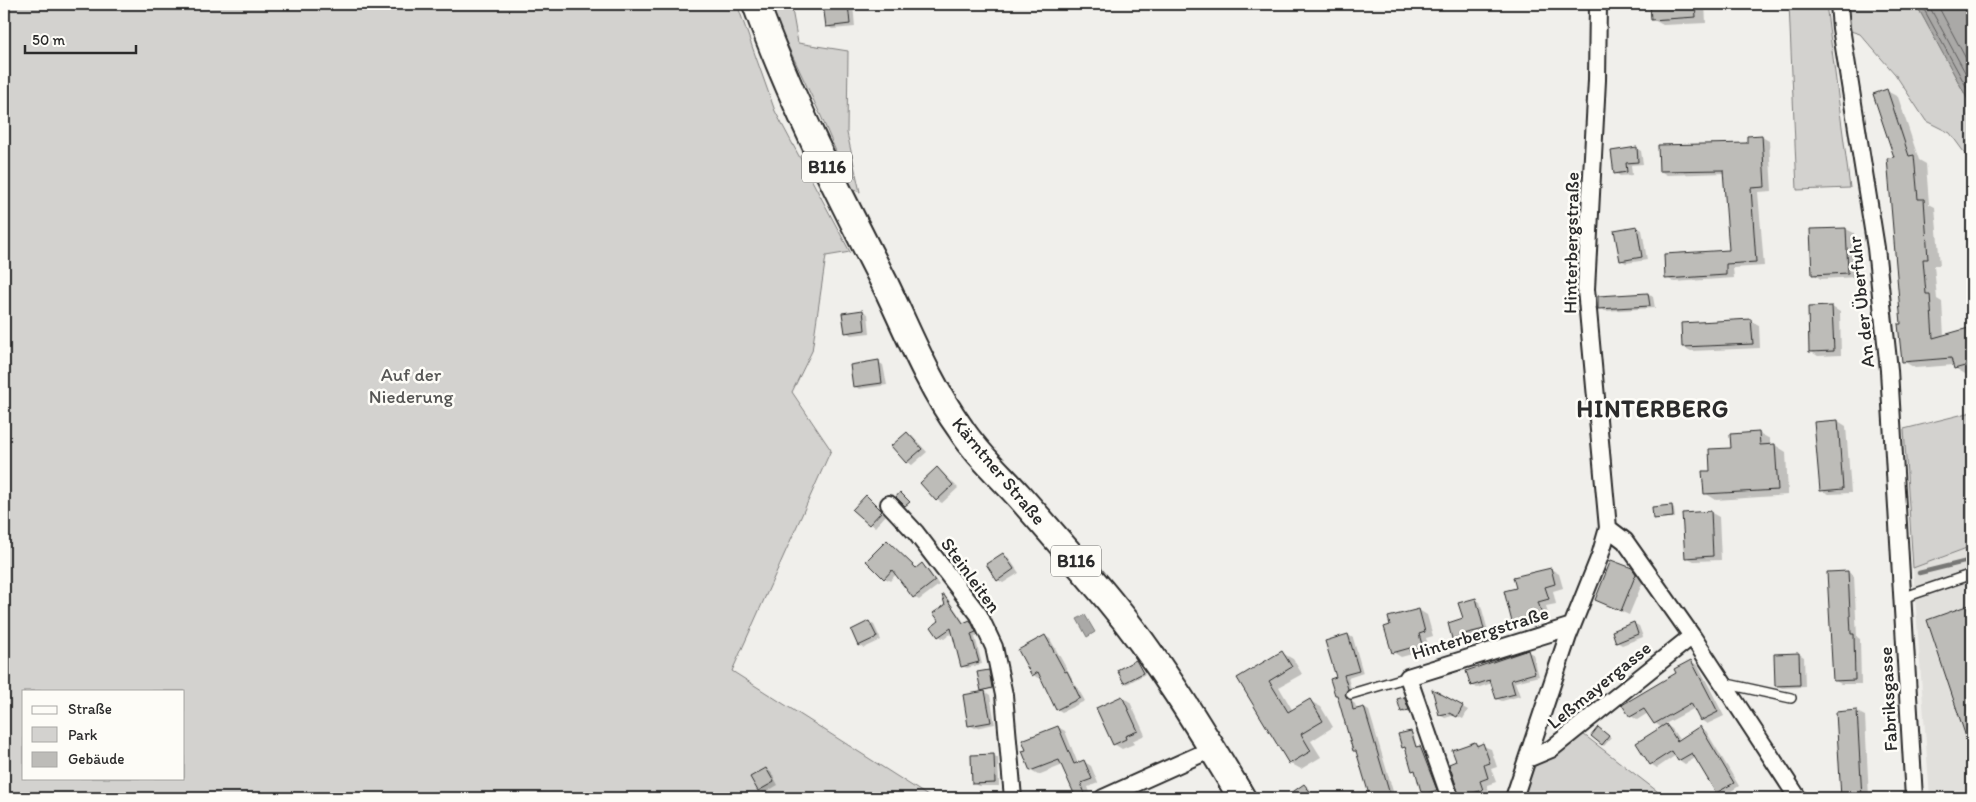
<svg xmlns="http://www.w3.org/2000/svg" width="1976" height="802" font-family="Itim,sans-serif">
<rect width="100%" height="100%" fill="#f0efeb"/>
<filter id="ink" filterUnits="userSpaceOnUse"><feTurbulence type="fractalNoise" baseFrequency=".02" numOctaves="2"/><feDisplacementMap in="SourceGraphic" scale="10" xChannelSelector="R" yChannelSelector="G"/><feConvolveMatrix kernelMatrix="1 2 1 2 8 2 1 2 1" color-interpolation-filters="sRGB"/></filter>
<g filter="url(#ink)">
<path fill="#e1e0dc" d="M1972 546V798H1930L1913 568Z"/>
<path fill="#d3d2cf" stroke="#7f7e7d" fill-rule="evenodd" d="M4 4H737L775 111 850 252 826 256 812 351 792 392 831 450 732 671 931 798H4ZM24 691H184V778H24Z
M768 4H791L798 43 848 51 847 133 860 192 852 189 821 116Z
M1789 4H1826L1850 188 1797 190Z
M1839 4H1916L1972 107V163L1950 133 1926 121 1895 74 1860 34 1841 28Z
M1972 412V546L1913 568 1904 429Z
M1579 731 1666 798H1522L1531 769 1555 753Z"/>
<path fill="#aaa9a7" stroke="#777775" d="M1916 4H1972V107Z
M1085 615 1095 632 1087 637 1077 619Z"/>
<path fill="#0003" d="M825 4H853L855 27 832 29 827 26Z
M1651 4H1705L1706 23 1663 25 1652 19Z
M1887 91 1898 97 1919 160 1926 164 1929 204 1935 207 1940 265H1934L1937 299 1942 302 1944 337 1969 330 1972 331V373L1967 375 1955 368 1954 365 1915 368 1903 361 1896 158Z
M1762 137 1769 141 1772 191 1758 192 1764 266 1733 268 1734 278 1674 282 1667 278 1730 251 1725 173 1667 175 1660 171 1749 144Z
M1636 148 1641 151 1643 164 1631 165 1632 175 1620 176 1615 173Z
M1637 227 1642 230 1647 260 1626 263 1621 260Z
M1846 229 1854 233 1856 277 1821 279 1813 274Z
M1648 294 1653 297 1655 308 1605 311 1600 308Z
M1832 307 1840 312 1841 355 1818 356 1810 351Z
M863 311 868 314 870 333 851 335 846 332Z
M1751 321 1759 325 1760 348 1691 351 1683 347Z
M878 362 883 365 887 385 859 389 854 386Z
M1838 421 1846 426 1851 493 1829 494 1821 490Z
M907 433 912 436 927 452 912 465 907 462Z
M1759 433 1770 439V446L1775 445 1786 452 1788 495 1716 500 1705 493 1711 472 1732 449Z
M937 469 942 472 958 488 942 503 937 500Z
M867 497 886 515 875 527 854 510Z
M1672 506 1674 508 1675 518H1654Z
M1710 512 1719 517 1721 560 1694 561 1686 557Z
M887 541 917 568 922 565 927 568 939 585 919 600 914 597 897 573 890 581 885 578Z
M1003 554 1008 557 1019 573 1003 583 998 580Z
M1551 569 1559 574 1563 588 1553 591 1556 604 1546 606 1549 618 1521 626 1513 621Z
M1632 570 1640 575 1644 579 1629 615 1596 600Z
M1848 572 1854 576 1857 637 1860 639 1861 684H1841L1834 680Z
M944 596 948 599 965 624 970 622 975 624 980 635 975 637 982 664 967 668 962 666 953 632 944 639 939 636 940 622 946 606Z
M1475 599 1480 602 1488 631 1468 637 1469 642 1458 645 1454 643Z
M1972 605V752L1928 621Z
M1419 610 1427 615 1433 636 1426 638 1430 652 1420 655 1416 653 1401 657 1393 652Z
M869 622 874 625 881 640 864 648 859 645Z
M1633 623 1639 626 1643 637 1622 645 1617 642Z
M1348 635 1353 638 1363 673 1348 678 1352 692 1349 699 1355 704 1357 710 1364 708 1369 711 1395 798H1371L1358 753 1354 751 1339 696 1336 694 1337 678Z
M1045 636 1050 639 1085 701 1062 712 1057 709 1041 676 1038 678 1033 675Z
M1528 652 1533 654 1539 676 1515 682 1520 696 1502 701 1497 699 1492 683 1477 688 1472 685Z
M1282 653 1293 659 1302 674 1279 687 1293 711 1310 701 1321 707 1333 727 1311 741 1321 757 1301 769 1290 763 1239 679Z
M1799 654 1804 657 1805 687 1782 688 1776 685Z
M1136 661 1145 674 1127 684 1125 682Z
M1691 662 1698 665 1724 716 1707 724 1701 720 1695 708 1665 724 1672 729 1680 741 1700 728 1706 731 1739 786 1724 796 1717 792 1697 757 1685 764 1679 760 1676 755 1657 768 1651 764 1662 728 1655 723 1648 713 1637 720 1631 716Z
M988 671 991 673 994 689 984 691 990 695 995 724 975 728 969 725 985 692 982 690Z
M1434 691 1468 710 1463 719 1455 715 1445 718 1440 715Z
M1122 697 1130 702 1145 735 1132 741 1134 744 1122 749 1114 744Z
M1404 698 1406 700 1410 711 1404 713 1402 711Z
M1857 712 1865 716 1869 798H1842L1837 713Z
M1058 727 1065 731 1078 764 1083 761 1091 766 1098 783 1088 787 1092 798 1077 797 1063 765 1038 775 1031 771Z
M1601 729 1611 738 1604 746 1602 744Z
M1411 732 1413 733 1417 748 1422 749 1438 791 1425 795 1423 794 1416 771 1413 770 1406 748 1403 747Z
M1475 743 1491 749 1497 767 1491 769 1496 782 1487 785 1490 794 1478 798H1464L1461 797 1458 762Z
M993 755 998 758 999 786H978L973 783Z
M766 770 771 772 778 785 764 793 759 790Z
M1304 785 1309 788 1315 797 1313 798H1286Z
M1178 794 1184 798H1172Z"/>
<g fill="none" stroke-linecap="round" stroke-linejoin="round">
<path stroke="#5e5d5d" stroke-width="1" d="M1921 4 1972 97
M1928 4 1972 85
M1937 4 1972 70"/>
<path stroke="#777775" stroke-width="4.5" d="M1919 573 1972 560"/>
</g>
<path fill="#bdbcb8" stroke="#2b2b2b" d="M823 4H848L850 24 826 27Z
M1650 4H1695L1696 17 1651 20Z
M1887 89 1909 156 1914 155 1918 199H1924L1928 259H1923L1926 294H1930L1933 338 1972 327V364L1954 369 1951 358 1902 362 1898 324H1901L1887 158 1894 157 1873 94Z
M1762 135 1765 187 1751 188 1756 262 1726 264V275L1665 279 1664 254 1729 250 1723 170 1659 171 1658 145 1747 143V136Z
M1637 147 1638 162 1626 163 1627 172 1614 174 1611 151Z
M1637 226 1642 257 1620 261 1614 230Z
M1846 228 1848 273 1812 275 1810 229Z
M1648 293 1650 306 1598 309V296Z
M1832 306 1834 351 1809 352 1808 307Z
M863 310 865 330 845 333 842 313Z
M1751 319 1753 344 1682 347 1681 323Z
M879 360 882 383 853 387 850 365Z
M1838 420 1843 489 1820 491 1814 422Z
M907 432 922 449 906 463 891 446Z
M1759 432 1760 445 1775 444 1778 490 1704 494 1702 471H1710L1709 449 1731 448 1730 434Z
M937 467 953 485 936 501 920 483Z
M900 492 910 502 905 506 896 497Z
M866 495 882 511 869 525 852 510Z
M1672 505 1673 517 1653 519 1652 507Z
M1711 511 1713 556 1685 558 1682 513Z
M887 540 916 568 922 563 935 581 913 598 892 570 884 579 866 561Z
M1003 553 1014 569 997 581 986 564Z
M1611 560 1632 568 1636 574 1621 611 1595 600Z
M1551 568 1555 584 1545 587 1549 599 1538 602 1542 614 1512 622 1504 591 1516 588 1513 577Z
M1848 571 1851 634H1854L1855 680 1833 681 1827 572Z
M942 595H944L963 623 970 620 976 632 971 634 979 662 961 667 951 628 938 637 931 627 939 621 933 613 945 605Z
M1476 598 1484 629 1464 634 1466 640 1453 643 1448 623 1463 618 1458 603Z
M1972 604V749H1970L1927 620Z
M1419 609 1425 632 1419 634 1423 648 1411 651 1410 648 1392 653 1384 627 1390 625 1388 617Z
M869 621 877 637 858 646 851 630Z
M1634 622 1638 634 1616 643 1612 631Z
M1348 634 1359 671 1344 675 1348 689 1345 695 1351 700 1353 710 1364 707 1391 798H1370L1356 751H1353L1337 695H1335L1330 679 1336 677 1325 641Z
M1045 635 1065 672 1067 671 1080 698 1056 710 1038 672 1032 676 1018 650Z
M1528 650 1535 673 1511 680 1515 694 1496 699 1490 680 1471 686 1466 671Z
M1282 651 1292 667 1269 681 1288 712 1310 699 1323 721 1301 734 1311 751 1289 764 1237 678Z
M1799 653 1800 685 1775 686 1774 654Z
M1136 660 1143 673 1124 683 1117 670Z
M1691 660 1718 712 1700 721 1691 703 1654 724 1644 709 1630 717 1622 705 1676 673 1674 669Z
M989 670 992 688 981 691 977 672Z
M1432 689 1463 706 1457 717 1449 713 1439 715Z
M985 691 991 722 968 726 963 695Z
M1122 696 1138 731 1125 736 1126 739 1113 745 1096 708Z
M1404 697 1409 710 1401 712 1397 699Z
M1857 710 1862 798H1841L1836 712Z
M1666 724 1677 741 1700 726 1734 783 1716 793 1692 753 1678 761 1672 751 1650 765 1636 743Z
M1058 726 1074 764 1084 760 1092 779 1081 783 1085 794 1076 798 1059 760 1030 771 1022 751 1026 750 1022 740Z
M1598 727 1609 736 1602 745 1591 736Z
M1411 731 1416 747 1420 746 1437 790 1422 795 1415 770 1412 771 1405 747 1402 748 1398 734Z
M1475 742 1477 746 1483 743 1490 763 1484 765 1488 778 1480 781 1483 790 1460 797 1449 764 1456 761 1452 750Z
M994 754 995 783 972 784 971 755Z
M766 768 774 782 758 791 750 777Z
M1304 784 1311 793 1304 798H1284Z"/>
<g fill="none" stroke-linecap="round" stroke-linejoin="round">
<defs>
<path id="service" d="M1902 598 1972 574
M1723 683 1791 698
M1351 694 1408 677"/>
<path id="minor" d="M1839 4 1841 28 1876 248 1889 370 1914 798
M889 504 916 533 979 615 994 647 1004 695 1013 798
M1608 528 1625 541 1692 636 1798 798
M1527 759 1551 749 1692 636
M1103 798 1212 749
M1450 798 1408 677 1572 626
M1514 798 1568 636 1600 556 1608 528 1586 289 1597 80 1598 4"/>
<path id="primary" d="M756 4C791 101 839 194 886 286 909 334 929 385 960 428 976 453 999 474 1019 496 1049 530 1079 564 1108 599 1160 661 1201 730 1242 798"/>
</defs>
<use href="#service" stroke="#2b2b2b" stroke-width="12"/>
<use href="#minor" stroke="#2b2b2b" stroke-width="20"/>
<use href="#primary" stroke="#2b2b2b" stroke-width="30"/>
<use href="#service" stroke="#fdfcf7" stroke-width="9"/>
<use href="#minor" stroke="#fdfcf7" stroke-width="16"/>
<use href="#primary" stroke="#fdfcf7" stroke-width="26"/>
</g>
</g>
<g text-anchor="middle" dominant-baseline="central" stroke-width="5" stroke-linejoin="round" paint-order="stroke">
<g fill="#fdfcf7" stroke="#6a6a68" stroke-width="1">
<rect x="802" y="151.5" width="50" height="31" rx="4"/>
<rect x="1051" y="545.5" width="50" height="31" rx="4"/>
</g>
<g font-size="18" font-weight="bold" fill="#2b2b2b">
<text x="827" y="167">B116</text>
<text x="1076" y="561">B116</text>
</g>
<g font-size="19" fill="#2b2b2b" stroke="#fdfcf7">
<text transform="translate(1571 243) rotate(-89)">Hinterbergstraße</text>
<text transform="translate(1861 302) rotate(-96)">An der Überfuhr</text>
<text transform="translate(999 471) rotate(50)">Kärntner Straße</text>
<text transform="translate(971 575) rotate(54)">Steinleiten</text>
<text transform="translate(1480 633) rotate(-17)">Hinterbergstraße</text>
<text transform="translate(1599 685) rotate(-39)">Leßmayergasse</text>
<text transform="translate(1888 699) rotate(-93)">Fabriksgasse</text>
</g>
<g font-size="19" fill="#555554" stroke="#fdfcf7">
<text x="411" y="374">Auf der<tspan x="411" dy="22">Niederung</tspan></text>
</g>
<g font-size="24" font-weight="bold" letter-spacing="1" fill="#2b2b2b" stroke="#fdfcf7">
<text x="1653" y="408">HINTERBERG</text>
</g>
</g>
<rect width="1976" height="802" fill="none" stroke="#fdfcf7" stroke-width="20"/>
<rect x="10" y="10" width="1956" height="782" fill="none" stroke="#2b2b2b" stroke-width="2" filter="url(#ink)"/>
<rect x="22" y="690" width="162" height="90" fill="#fdfcf7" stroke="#a9a8a5"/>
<rect x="32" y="706" width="25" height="8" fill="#fdfcf7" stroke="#a9a8a5"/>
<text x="68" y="714" font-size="15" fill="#2b2b2b">Straße</text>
<rect x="32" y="727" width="25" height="15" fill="#d3d2cf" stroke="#a9a8a5"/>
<text x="68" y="740" font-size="15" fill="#2b2b2b">Park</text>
<rect x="32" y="752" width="25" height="15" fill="#bdbcb8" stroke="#a9a8a5"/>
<text x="68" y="764" font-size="15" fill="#2b2b2b">Gebäude</text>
<path d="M25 45v8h111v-8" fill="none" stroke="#2b2b2b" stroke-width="2.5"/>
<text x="32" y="45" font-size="15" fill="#2b2b2b" stroke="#fdfcf7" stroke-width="4" paint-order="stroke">50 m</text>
</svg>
